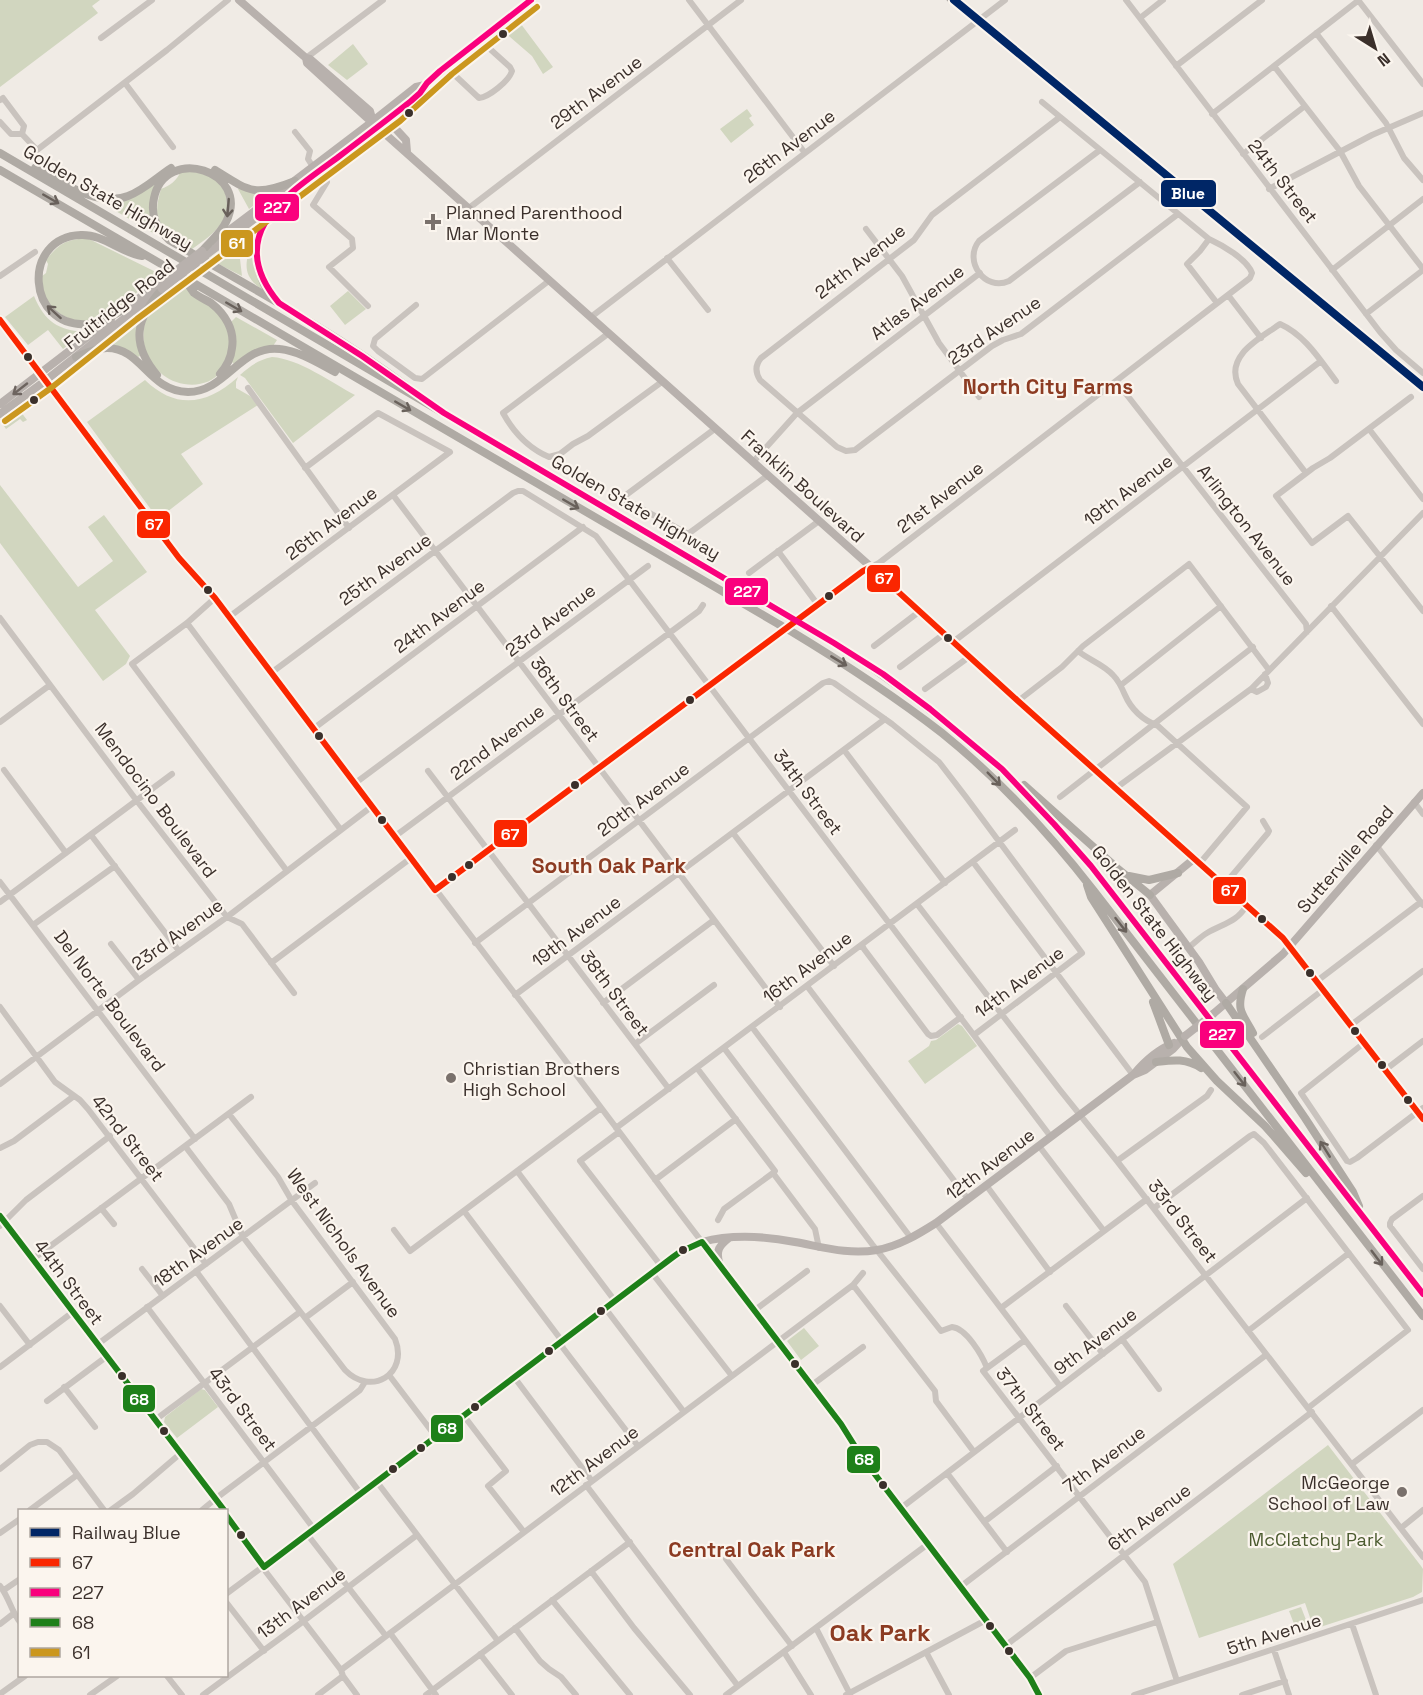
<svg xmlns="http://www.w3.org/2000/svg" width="1423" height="1695" font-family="'Space Grotesk',sans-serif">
<rect width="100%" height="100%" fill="#f0ebe5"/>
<path fill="#d1d6bf" d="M0 0H100L92 6 98 13 0 87Z
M518 20 553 67 543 74 532 56 503 31Z
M353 44 368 64 347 80 328 65Z
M747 109 752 116 749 118 754 125 731 143 720 129Z
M188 170C195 172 204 172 211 175 217 178 223 187 225 193 234 220 211 236 192 249 163 232 150 225 161 189 169 186 178 180 180 172Z
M153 184 156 188 158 230 153 233 109 207 112 202Z
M239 188 262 194 264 197 249 209 238 189Z
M268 214 257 237 263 290C233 271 253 252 254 226Z
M248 230 240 259 242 276 208 259Z
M87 238 160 274C141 288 120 309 99 318 79 327 52 315 44 295 42 290 42 282 41 277L46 273 48 264 46 260C60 243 65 240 87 238Z
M177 283C189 291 204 299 215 309 223 317 232 334 231 345 231 349 227 355 226 358 224 362 223 367 221 371 208 390 178 387 163 375 153 367 146 356 144 344 140 316 156 299 177 283Z
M348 291 366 309 345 325 330 306Z
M34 296C45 322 58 330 85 332L63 349 48 330 28 345 5 317Z
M138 312 142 315V355L138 357C126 350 118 345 105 345L102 341Z
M236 317 277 340 273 346 235 365 232 362 231 322Z
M272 357C300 359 330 382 355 395L293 443 245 378 240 375C250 366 258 360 272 357Z
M238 377 236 382V388L250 396 258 405 181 454 203 484 158 519 87 422 145 380C176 410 207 405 238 377Z
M18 408 27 420 23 422 20 419 6 429 0 420Z
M0 485 78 587 113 561 88 527 104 515 147 572 95 610 130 656 126 664 103 681 0 543Z
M958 1024 962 1026 977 1046 925 1084 908 1061 929 1046 931 1041 936 1040Z
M804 1328 819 1346 801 1360 787 1341Z
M201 1389 205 1390 218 1407 177 1438 164 1422 165 1417Z
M1328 1445 1421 1566 1423 1569 1422 1592 1413 1597 1314 1629 1305 1603 1199 1638 1173 1564Z
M1301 1607 1308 1625 1296 1629 1289 1611Z"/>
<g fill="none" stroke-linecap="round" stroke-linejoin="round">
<path stroke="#c9c3be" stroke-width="6" d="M689 0 805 153
M1126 0 1380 332 1396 350 1423 373
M1358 0 1423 84
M1140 18 1163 0
M1316 33 1386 123 1404 158 1423 180
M101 38 152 0
M306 58 383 0
M1176 66 1262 0
M1274 66 1340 151 1359 186 1423 269
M446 67 479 98C489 97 509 81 512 71L510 67 480 40
M125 83 173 147
M0 100 3 98 24 126 22 134 37 150 167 50 228 0
M1212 114 1359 0
M1060 117 932 215 914 240 761 358C755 365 755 372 760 380L837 447 846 451 855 450 992 346 1003 340 1021 334 1178 214
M0 122 11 134H22
M295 132 310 151 308 159 313 167
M1100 150 979 241C963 261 985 292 1009 281L1140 182
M1243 154 1305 106
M318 171 327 182 313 205 352 239 353 248 329 267 368 306
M1269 189 1372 135 1423 113
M469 208 741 0
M866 229 902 276 939 343 979 397
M1209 239 1200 251 1187 264 1217 303
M667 258 708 310
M1332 270 1423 199
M0 276 35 252
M1228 295 1261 338
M416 305 375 339 373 346 378 351 415 378 422 379 550 280
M1366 314 1423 270
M591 317 1005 0
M0 320 179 558 199 579 215 598C367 801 523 1002 674 1205 736 1289 806 1367 861 1456L1015 1658 1030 1678 1039 1695
M609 333 503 413C514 433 528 448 549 457L560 454 573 444 588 436 663 381
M1116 381 1306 624 1307 632
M248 388 349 528
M1411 397 1330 458 1313 468 1276 496 1312 543 1348 516 1423 611
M716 428 622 498 688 534 768 475
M1369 429 1423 499
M753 462 797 413 980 273
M1306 473 1238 384C1225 355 1261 338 1280 324 1305 335 1320 360 1336 381
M393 495 780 1007
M778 551 818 605
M749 573 819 521
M215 598 187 623 132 664 287 871
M1331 606 1423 724
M229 617 450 452 378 413 305 468
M0 618 137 801 227 917 242 924 245 928 294 993
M187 623 341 830
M953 642 1321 361
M874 646 920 611
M1078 651C1089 660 1103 664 1113 675 1119 681 1122 688 1125 695 1132 711 1143 720 1158 726L1247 807 1200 863
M900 667 944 634
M271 673 513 493 518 491H523L596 536 1051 1137
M1121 685 1221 606
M925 689 969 657
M1251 689 1257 692 1266 687 1268 683 1265 674
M1018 701 1062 667 1083 646 1189 564 1269 670
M0 722 50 685
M313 729 583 527
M844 750 945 883
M4 770 66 853
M428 771 669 1089
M354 784 648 566
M1116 788 1251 689 1423 513
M1060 797 1253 647
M1414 802 1423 814
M733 833 834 966
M91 835 179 951
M394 837 699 611 703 605
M1376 845 1423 905
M973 862 1133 1075
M0 882 195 1139
M1224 885 1268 833 1269 831 1263 821
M435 890 863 571 879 563 1250 278 1252 273C1247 259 1222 245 1209 239L1042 102
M0 902 172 774
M917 904 1060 1090 1117 1161 1423 1557
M33 925 115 866
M475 943 823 683 829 681 834 683 892 724 939 762 966 797 1082 953 974 1035
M111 944 139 980
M862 945 864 949 928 1034 931 1036 937 1035 961 1017
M1188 948C1195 943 1200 937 1207 933 1224 923 1236 923 1247 905
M271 963 411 858
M1317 981 1421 902
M807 986 968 1199
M515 995 885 719
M603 1003 714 920
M0 1007 55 1082 80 1100 88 1109 206 1264
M1351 1025 1423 971
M752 1027 911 1238
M1262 1037 1324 989
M1364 1043 1301 1093 1347 1161 1350 1162 1357 1158 1423 1108
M635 1044 714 985
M724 1048 872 1244 941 1331 952 1327C966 1328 982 1355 987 1368L983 1371 1145 1582 1177 1681
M697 1068 775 1171 773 1173 815 1229 819 1248
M1385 1070 1423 1041
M0 1084 139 980 227 917 371 807
M616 1128 1015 830
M619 1132 580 1161 661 1266
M185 1146 229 1204 243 1237 345 1370C371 1397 409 1374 395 1339L292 1201 278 1177 229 1114
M1039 1146 1104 1231
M0 1148 14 1141 74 1096
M1117 1161 1207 1096 1211 1090
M517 1171 615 1301
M655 1180 736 1119
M986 1185 1050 1272
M1423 1196 1392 1219 1390 1223V1226L1423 1269
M101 1208 114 1224
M1154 1208 1250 1136 1254 1134 1264 1143 1408 1330 1308 1408
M464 1211 559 1337 563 1348 638 1446
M0 1216 224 1510
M718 1220 724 1209 773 1173
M936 1223 1060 1386
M0 1226 26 1200 110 1136
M394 1230 410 1251 601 1108
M33 1259 251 1097
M142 1269 163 1296
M196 1271 361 1494
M652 1273 732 1376
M853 1285 935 1391 936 1401 974 1452
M0 1306 30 1345
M1066 1306 1103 1354
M147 1307 314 1529
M605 1308 684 1412
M1001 1308 1147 1199
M755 1310 807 1271
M305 1318 353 1282
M1248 1331 1349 1253
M1122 1339 1159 1389
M98 1344 315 1183
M0 1367 73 1312
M987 1368 1025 1340
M389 1375 436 1437
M514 1377 592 1481
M812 1385 863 1347
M64 1387 95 1427
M47 1401 106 1357
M464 1416 506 1471 488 1486 524 1532
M155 1420 300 1312
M1352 1464 1423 1410
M0 1469 30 1445 38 1442H47L59 1450 104 1510
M947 1473 1007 1552
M377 1482 498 1641
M586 1485 738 1686
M901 1508 1307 1198
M30 1510 77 1475
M111 1510 133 1494 181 1453
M202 1510 219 1496 360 1390 365 1382
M226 1514 262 1563 266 1572 341 1670 343 1676 357 1695
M984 1522 1057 1466
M1401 1528 1423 1510
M0 1533 20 1519
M307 1534 386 1636
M726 1559 792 1646
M591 1571 634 1628 690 1695
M0 1586C9 1597 11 1611 20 1622
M960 1587 1266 1355
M4 1590 20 1579
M226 1594 389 1473 673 1257 680 1252 702 1242
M552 1600 630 1695
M226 1602 264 1651
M0 1624 13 1614
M1352 1624 1376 1695
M515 1628 540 1661 549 1669 561 1677 576 1695
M816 1628 850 1694
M390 1633 436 1695
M1005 1646 1312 1412
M1274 1650 1289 1695
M784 1652 811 1695
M926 1652 949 1695
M480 1654 512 1695
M341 1670 853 1285 863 1273
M167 1676 182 1695
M1030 1678 1066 1651 1157 1622
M0 1694 25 1676
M90 1695 117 1676
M203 1695 301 1623 417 1535
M318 1695 343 1676
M426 1695 630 1542
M726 1695 928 1544
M846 1695 986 1620
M1134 1695 1423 1600
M1242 1695 1285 1681"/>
<path stroke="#b8b1ad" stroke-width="8" d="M239 0 306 58 310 59 370 111 373 122
M306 58 307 63 365 116 871 567 1018 701 1283 938 1423 1119
M395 114 393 123 394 127 406 140 407 152
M297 188 395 114 420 92 425 85 446 67 531 0
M215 241 368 125 416 87 425 85
M206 255 280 200
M123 310 157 285
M0 404 111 319
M0 414 45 381 158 292
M1195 858 1150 895 1199 962 1216 990 1226 1003
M1213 1014 1283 954 1423 793
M1134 1074C1144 1062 1159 1049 1174 1043
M702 1242C732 1234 764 1236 795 1242 823 1247 848 1255 877 1250 899 1246 917 1235 936 1223L1133 1075 1145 1070 1173 1049 1185 1036
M719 1262C716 1250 719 1246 729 1238"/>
<path stroke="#afaaa4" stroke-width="8" d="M0 153 791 617
M35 168C61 181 97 208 128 196 144 190 157 177 171 168
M0 170 780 625
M215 170C250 192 255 197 295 181
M202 251C210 242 221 233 226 222 252 171 165 144 154 198 150 216 157 228 169 240 248 286 331 330 405 385
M186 281C188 285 191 289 194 293 199 297 206 300 211 303 225 314 235 330 232 348 231 358 227 366 220 374
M274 299C255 277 251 244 267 219 276 206 289 196 300 185
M126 308C114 315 102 323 88 324 26 329 21 237 81 235 103 234 121 253 142 256
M76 357C86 353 96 348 107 348 142 348 148 391 188 392 226 392 241 344 280 349 299 351 318 363 335 372
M157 375C130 343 136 319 162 289
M800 623C872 664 938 713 1000 768 1033 797 1062 833 1091 866L1423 1294
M789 630C842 662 893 695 942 733 999 779 1049 833 1094 891L1423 1316
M1024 785 1117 868 1150 895
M1129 876 1149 880 1178 873
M1087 885 1091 897 1187 1047 1217 1081 1265 1126 1306 1173
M1243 989C1236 1011 1243 1014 1253 1033
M1153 1002 1169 1045
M1226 1003 1305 1118 1353 1192 1359 1206
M1156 1062C1173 1060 1186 1058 1201 1068"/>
<path stroke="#b1aca8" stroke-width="1.5" stroke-dasharray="1.5 4.5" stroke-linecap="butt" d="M947 0 1255 252 1423 392"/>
<path stroke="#b8b1ad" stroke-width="8" d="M157 285 202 251
M162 289 206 255
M1185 1036 1213 1014"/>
<path stroke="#afaaa4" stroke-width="8" d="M791 617 800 623
M780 625 789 630"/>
<defs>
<path id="bus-1" d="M0 320 179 558 215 598 435 890 863 571 871 567 1018 701 1283 938 1423 1119"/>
<path id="bus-2" d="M531 0 440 71 427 83 420 93 411 101C387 120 362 139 337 158 286 195 222 235 279 303L362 356 444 413 834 643 883 674 930 709 1002 769 1054 824 1091 866 1423 1294"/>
<path id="bus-3" d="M0 1216 224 1510
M226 1515 264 1567 673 1257 680 1252 702 1242 841 1424 861 1456 1030 1678 1039 1695"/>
<path id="bus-4" d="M5 421 51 388 137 319 400 121 452 74 537 7"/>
</defs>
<use href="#bus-1" stroke="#fbf5ee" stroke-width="10"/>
<use href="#bus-2" stroke="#fbf5ee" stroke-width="10"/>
<use href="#bus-3" stroke="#fbf5ee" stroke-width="10"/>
<use href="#bus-4" stroke="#fbf5ee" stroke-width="10"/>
<use href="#bus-1" stroke="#fa2600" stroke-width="6"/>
<use href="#bus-2" stroke="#fa007d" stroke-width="6"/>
<use href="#bus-3" stroke="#1e8019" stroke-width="6"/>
<use href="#bus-4" stroke="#cb971e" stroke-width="6"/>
<defs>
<path id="rail-1" d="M954 0 1423 387"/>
</defs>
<use href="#rail-1" stroke="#fbf5ee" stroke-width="12"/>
<use href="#rail-1" stroke="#002666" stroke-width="8"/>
</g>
<defs><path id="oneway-shaft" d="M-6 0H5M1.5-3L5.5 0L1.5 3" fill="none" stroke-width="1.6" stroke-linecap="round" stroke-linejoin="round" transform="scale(1.5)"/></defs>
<g stroke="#69615b">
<use href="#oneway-shaft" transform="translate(51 199) rotate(30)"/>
<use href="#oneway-shaft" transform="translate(228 208) rotate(95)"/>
<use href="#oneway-shaft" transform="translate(234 307) rotate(30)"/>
<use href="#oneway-shaft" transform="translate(54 312) rotate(-138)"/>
<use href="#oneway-shaft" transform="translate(403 406) rotate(30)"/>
<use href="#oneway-shaft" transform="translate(571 504) rotate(30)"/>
<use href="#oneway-shaft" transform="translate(839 661) rotate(31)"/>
<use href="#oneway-shaft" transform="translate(994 779) rotate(45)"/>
<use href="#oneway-shaft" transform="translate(1121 925) rotate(52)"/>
<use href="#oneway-shaft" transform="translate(1240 1079) rotate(52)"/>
<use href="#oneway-shaft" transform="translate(1325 1149) rotate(-122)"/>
<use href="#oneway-shaft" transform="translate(1377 1258) rotate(53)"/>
</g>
<use stroke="#6d645f" href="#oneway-shaft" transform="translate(20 389) rotate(142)"/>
<g fill="#3b302b" stroke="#fbf5ee" stroke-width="2">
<circle cx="503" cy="34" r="5"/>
<circle cx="409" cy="113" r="5"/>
<circle cx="28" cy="357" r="5"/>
<circle cx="34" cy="400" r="5"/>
<circle cx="208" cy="590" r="5"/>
<circle cx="829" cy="596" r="5"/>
<circle cx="948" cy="638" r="5"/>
<circle cx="690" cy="700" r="5"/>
<circle cx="319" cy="736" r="5"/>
<circle cx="575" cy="785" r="5"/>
<circle cx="382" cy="820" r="5"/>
<circle cx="469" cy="865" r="5"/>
<circle cx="452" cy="877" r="5"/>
<circle cx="1262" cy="919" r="5"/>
<circle cx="1310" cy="973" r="5"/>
<circle cx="1355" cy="1031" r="5"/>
<circle cx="1382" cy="1065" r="5"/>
<circle cx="1408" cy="1100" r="5"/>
<circle cx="683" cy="1250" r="5"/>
<circle cx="601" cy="1311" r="5"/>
<circle cx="549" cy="1351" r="5"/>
<circle cx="795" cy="1364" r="5"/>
<circle cx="122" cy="1376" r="5"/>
<circle cx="475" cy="1407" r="5"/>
<circle cx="164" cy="1431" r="5"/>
<circle cx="421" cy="1448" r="5"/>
<circle cx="393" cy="1469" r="5"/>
<circle cx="883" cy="1485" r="5"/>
<circle cx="241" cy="1535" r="5"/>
<circle cx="990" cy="1626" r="5"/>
<circle cx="1009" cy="1651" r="5"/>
</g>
<g fill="#7a716c" stroke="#fbf5ee" stroke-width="2">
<path d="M430 213h6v6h6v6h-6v6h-6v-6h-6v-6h6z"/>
<circle cx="451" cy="1078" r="6"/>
<circle cx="1402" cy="1492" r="6"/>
</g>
<g text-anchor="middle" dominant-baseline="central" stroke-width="4.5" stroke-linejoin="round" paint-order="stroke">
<g font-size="18" fill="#3b302b" stroke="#fbf5ee">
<text transform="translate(596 92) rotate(-37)">29th Avenue</text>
<text transform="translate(789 146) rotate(-37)">26th Avenue</text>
<text transform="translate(1283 181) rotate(52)">24th Street</text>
<text transform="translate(108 197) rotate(30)">Golden State Highway</text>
<text transform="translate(860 261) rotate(-38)">24th Avenue</text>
<text transform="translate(917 302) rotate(-37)">Atlas Avenue</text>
<text transform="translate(119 304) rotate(-38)">Fruitridge Road</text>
<text transform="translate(994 330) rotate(-34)">23rd Avenue</text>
<text transform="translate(803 486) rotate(42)">Franklin Boulevard</text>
<text transform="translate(1128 490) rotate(-37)">19th Avenue</text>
<text transform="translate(940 497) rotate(-38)">21st Avenue</text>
<text transform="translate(636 507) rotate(30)">Golden State Highway</text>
<text transform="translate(331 523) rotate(-37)">26th Avenue</text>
<text transform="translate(1247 525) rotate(52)">Arlington Avenue</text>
<text transform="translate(385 569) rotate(-36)">25th Avenue</text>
<text transform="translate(439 616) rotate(-37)">24th Avenue</text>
<text transform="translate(550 620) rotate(-37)">23rd Avenue</text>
<text transform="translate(565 699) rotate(53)">36th Street</text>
<text transform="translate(497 742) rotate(-37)">22nd Avenue</text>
<text transform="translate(808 792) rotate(53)">34th Street</text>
<text transform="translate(643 799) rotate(-37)">20th Avenue</text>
<text transform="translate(156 800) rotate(53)">Mendocino Boulevard</text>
<text transform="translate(1345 859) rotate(-49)">Sutterville Road</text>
<text transform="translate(1155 923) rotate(52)">Golden State Highway</text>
<text transform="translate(576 931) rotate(-37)">19th Avenue</text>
<text transform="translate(177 934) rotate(-36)">23rd Avenue</text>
<text transform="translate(807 967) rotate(-37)">16th Avenue</text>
<text transform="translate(1019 982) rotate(-37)">14th Avenue</text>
<text transform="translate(615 993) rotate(53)">38th Street</text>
<text transform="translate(110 1001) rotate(53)">Del Norte Boulevard</text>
<text transform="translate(128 1138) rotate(52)">42nd Street</text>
<text transform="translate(990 1164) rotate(-37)">12th Avenue</text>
<text transform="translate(1183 1221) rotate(52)">33rd Street</text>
<text transform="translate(344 1243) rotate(54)">West Nichols Avenue</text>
<text transform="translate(198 1252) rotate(-36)">18th Avenue</text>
<text transform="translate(69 1282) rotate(53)">44th Street</text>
<text transform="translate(1095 1341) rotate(-37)">9th Avenue</text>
<text transform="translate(243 1409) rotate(53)">43rd Street</text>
<text transform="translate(1031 1409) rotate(52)">37th Street</text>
<text transform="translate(1104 1459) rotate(-37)">7th Avenue</text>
<text transform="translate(594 1461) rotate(-37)">12th Avenue</text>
<text transform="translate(1149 1517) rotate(-37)">6th Avenue</text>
<text transform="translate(301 1603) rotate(-37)">13th Avenue</text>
<text transform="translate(1274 1634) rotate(-18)">5th Avenue</text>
</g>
<g font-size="18" fill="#3b302b" stroke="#fbf5ee" text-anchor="start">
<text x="446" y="212">Planned Parenthood<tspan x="446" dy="21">Mar Monte</tspan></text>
<text x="463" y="1068">Christian Brothers<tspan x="463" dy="21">High School</tspan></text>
<text x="1390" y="1482" text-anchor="end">McGeorge<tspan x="1390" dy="21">School of Law</tspan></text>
</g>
<g font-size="18" fill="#4a5a2e" stroke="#fbf5ee">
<text x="1316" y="1539">McClatchy Park</text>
</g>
<g font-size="21" font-weight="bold" fill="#8c3b22" stroke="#fbf5ee">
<text x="1048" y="386">North City Farms</text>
<text x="609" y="865">South Oak Park</text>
<text x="752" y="1549">Central Oak Park</text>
</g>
<g font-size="24" font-weight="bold" fill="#8c3b22" stroke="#fbf5ee">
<text x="880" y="1632">Oak Park</text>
</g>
</g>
<g stroke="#fbf5ee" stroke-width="2">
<rect x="1160" y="179" width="57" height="29" rx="6" fill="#002666"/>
<rect x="254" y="193" width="46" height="29" rx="6" fill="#fa007d"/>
<rect x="220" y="229" width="34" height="29" rx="6" fill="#cb971e"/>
<rect x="136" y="510" width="35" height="29" rx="6" fill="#fa2600"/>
<rect x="866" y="564" width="35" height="29" rx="6" fill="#fa2600"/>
<rect x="724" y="577" width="45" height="29" rx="6" fill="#fa007d"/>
<rect x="493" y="819" width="35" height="29" rx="6" fill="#fa2600"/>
<rect x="1212" y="876" width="35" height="29" rx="6" fill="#fa2600"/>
<rect x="1199" y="1020" width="46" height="29" rx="6" fill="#fa007d"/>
<rect x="122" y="1384" width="34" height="29" rx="6" fill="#1e8019"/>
<rect x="430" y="1414" width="34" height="29" rx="6" fill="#1e8019"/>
<rect x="846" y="1445" width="35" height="29" rx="6" fill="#1e8019"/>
</g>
<g font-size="16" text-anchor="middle" font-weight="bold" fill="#fff">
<text x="1188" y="199">Blue</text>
<text x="277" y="213">227</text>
<text x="237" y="249">61</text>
<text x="154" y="530">67</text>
<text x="884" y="584">67</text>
<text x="747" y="597">227</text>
<text x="510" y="840">67</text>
<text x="1230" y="896">67</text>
<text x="1222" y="1040">227</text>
<text x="139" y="1405">68</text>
<text x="447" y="1434">68</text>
<text x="864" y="1465">68</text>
</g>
<rect x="18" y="1509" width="210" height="168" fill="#fbf5ee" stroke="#aea6a0" stroke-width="1.5"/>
<rect x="30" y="1528" width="30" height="9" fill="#002666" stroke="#aea6a0" stroke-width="1.5"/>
<text x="72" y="1539" font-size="18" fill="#3b302b">Railway Blue</text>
<rect x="30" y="1558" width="30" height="9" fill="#fa2600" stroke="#aea6a0" stroke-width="1.5"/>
<text x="72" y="1569" font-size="18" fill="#3b302b">67</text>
<rect x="30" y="1588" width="30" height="9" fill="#fa007d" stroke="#aea6a0" stroke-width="1.5"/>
<text x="72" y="1599" font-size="18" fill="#3b302b">227</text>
<rect x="30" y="1618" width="30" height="9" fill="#1e8019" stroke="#aea6a0" stroke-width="1.5"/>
<text x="72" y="1629" font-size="18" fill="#3b302b">68</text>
<rect x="30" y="1648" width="30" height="9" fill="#cb971e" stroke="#aea6a0" stroke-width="1.5"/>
<text x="72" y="1659" font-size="18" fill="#3b302b">61</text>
<g transform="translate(1375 48) rotate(143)" stroke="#fbf5ee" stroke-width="4.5" paint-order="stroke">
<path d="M0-4.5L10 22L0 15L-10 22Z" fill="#3b302b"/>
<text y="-9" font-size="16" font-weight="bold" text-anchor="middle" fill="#3b302b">N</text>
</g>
</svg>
